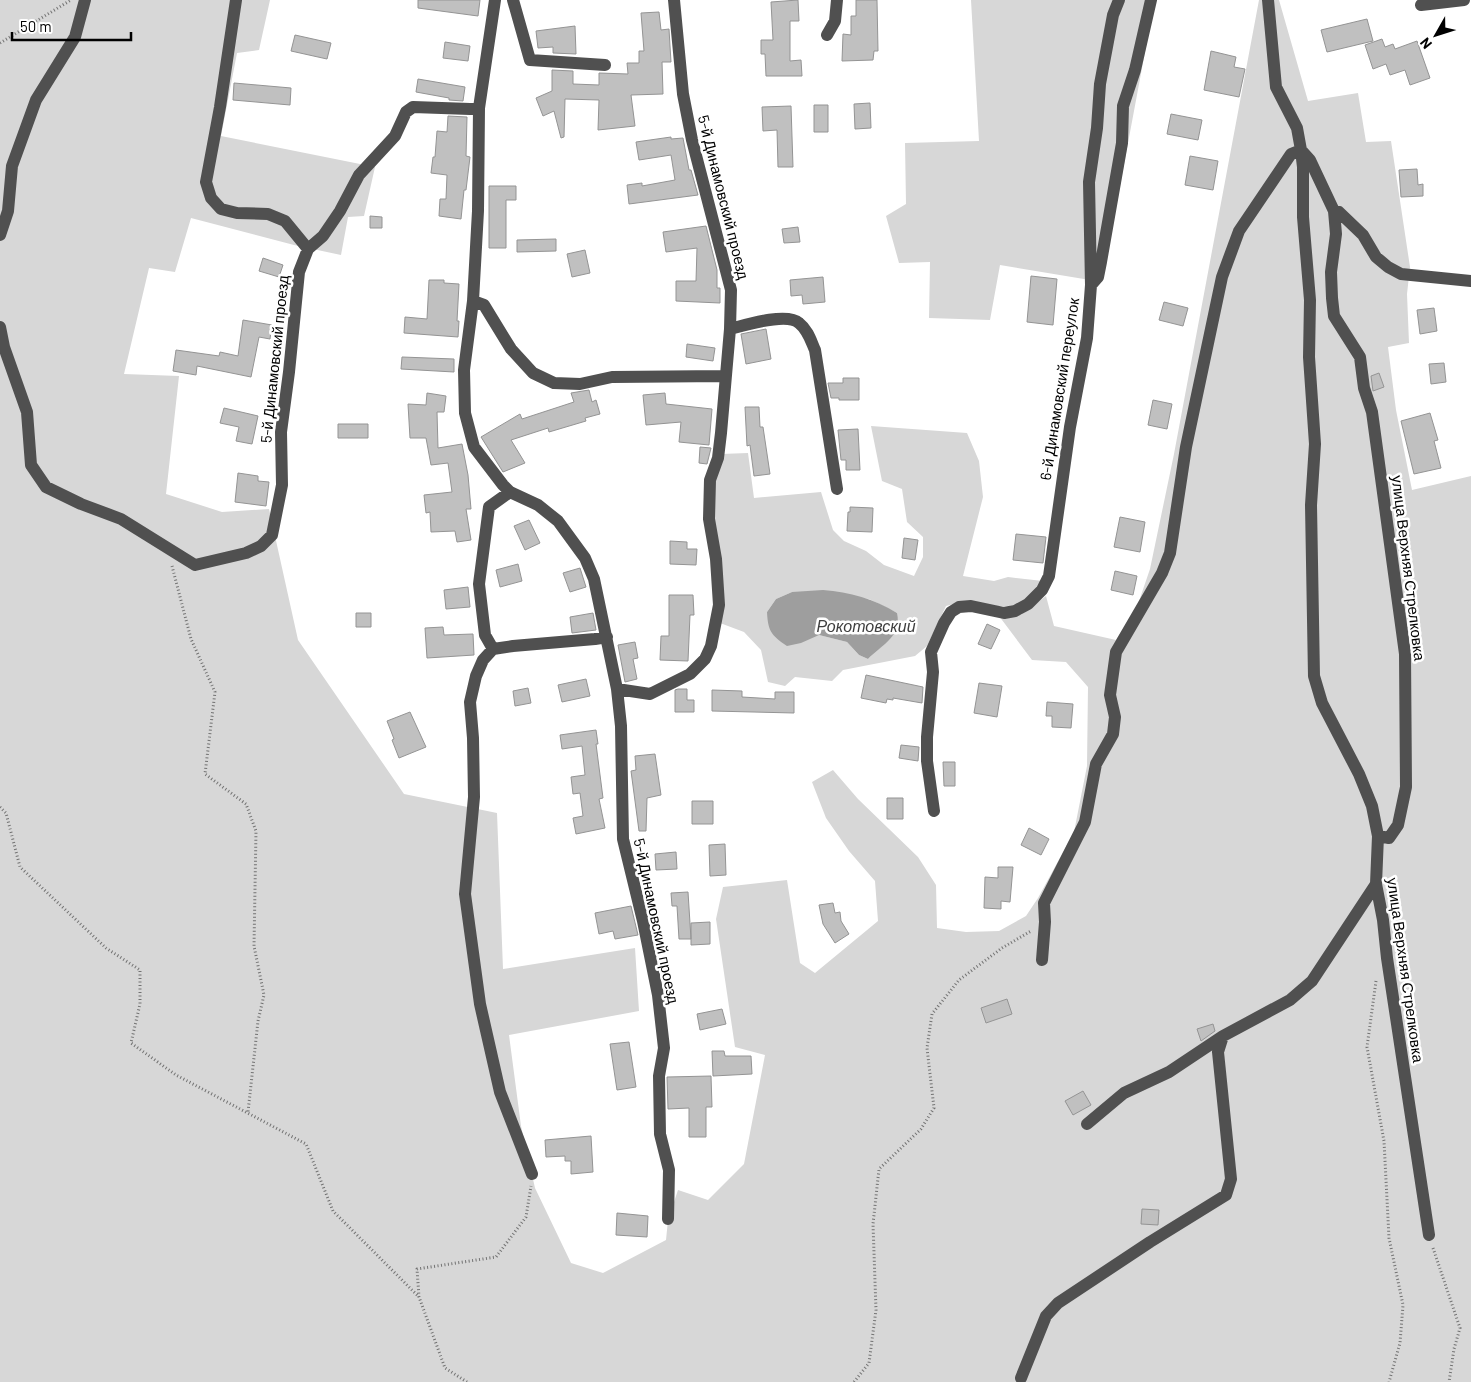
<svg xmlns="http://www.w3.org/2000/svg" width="1471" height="1382" font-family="Barlow,sans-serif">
<rect width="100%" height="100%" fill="#fff"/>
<path fill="#d7d7d7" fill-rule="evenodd" d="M0 0H270L259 50 237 53 221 136 375 167 364 216 348 217 341 255 294 245 191 218 175 272 149 268 124 374 179 376 166 494 222 512 269 509 298 640 404 794 497 813 503 969 635 948 639 1011 509 1035 521 1126 535 1188 571 1263 603 1273 666 1240 668 1220 678 1190 708 1200 744 1164 765 1055 735 1047 716 919 723 887 787 880 800 963 815 973 878 921 875 881 849 851 826 818 812 782 833 770 858 799 918 857 936 885 937 928 966 932 999 931 1026 916 1038 898 1074 832 1087 766 1088 687 1066 662 1032 660 999 616 1021 615 1046 596 1054 626 1116 640 1137 607 1150 569 1174 454 1259 0H1279L1308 101 1358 93 1366 142 1391 141 1410 267 1407 294 1409 343 1388 347 1396 410 1412 490 1471 476V1382H0Z
M971 0H1156L1151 20 1102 282 1000 265 990 320 929 318 930 262 899 263 886 216 906 204 905 143 979 141Z
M871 426 967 433 979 461 983 497 963 576 994 581 1008 577 1043 581C1013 626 984 595 946 606L927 646 915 656 843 670 832 681 795 677 785 686 768 682 761 650 744 632 720 623 713 517V489L721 454 748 453 754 498 821 492 833 530 844 541 866 551 884 565 914 576 923 557V537L907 522 902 489 882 481ZM792 592 869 599 897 613 881 647 868 659 859 655 847 642 819 635 767 612 776 599Z"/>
<path fill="#9e9e9e" d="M823 590C850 592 874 599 897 613 902 636 883 644 868 659L859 655 847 642 819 635 801 643 787 646C771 635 768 631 767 612L776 599 792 592Z"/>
<path fill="#c0c0c0" stroke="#949494" d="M418 0H480L478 16 418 8Z
M798 0 799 21H790V61L801 60 802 76H766L765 54H761V40H773L771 2Z
M856 0H877L878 51H874L873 60 842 61 843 34 851 35V16H856Z
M659 12 661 30 669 29 670 46 671 62H662L663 94 631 95 635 126 598 130 599 100 565 99 564 137 561 138 554 111 543 116 536 98 552 91V70L573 71V84L599 85V73L628 74 627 63H639V51H644L641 13Z
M1367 19 1373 41 1327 52 1321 30Z
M575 26 576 54 553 53V47L538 48 536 31Z
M295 35 331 43 327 59 291 51Z
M1382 39 1385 47 1393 44 1395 49 1417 41 1430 78 1410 85 1405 70 1390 75 1386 64 1373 69 1365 45Z
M445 42 470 46 468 61 443 58Z
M1211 51 1236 57 1234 67 1245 69 1239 97 1204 90Z
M418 79 465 87 463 101 449 100V98L416 92Z
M234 83 291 88 290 105 233 100Z
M870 103 871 128 855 129 854 104Z
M814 105H828V132H814Z
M791 106 793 167H778L777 130 763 131 762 107Z
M1171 114 1202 120 1198 140 1167 134Z
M448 116 467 117 466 156 470 157 466 190H464L461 219 439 216 440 199H446L447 175 431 173 433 157H435L437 131 447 132Z
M671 137V139L683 138 689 170H691L698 195 629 204 627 185 642 183V186L675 180 671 155 639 160 636 142Z
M1190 156 1218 161 1213 190 1185 185Z
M1417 169 1418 185 1423 184V196L1401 197 1399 170Z
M489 186H516V200H506V248H489Z
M370 216 382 217V228H370Z
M706 226 717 270V288H720V303L676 301V281H696L697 248 666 252 663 232Z
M798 227 800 242 784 243 782 229Z
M556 239V251L517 252V240Z
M585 250 590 273 572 277 567 254Z
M263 258 283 265 279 277 259 271Z
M1031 276 1057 279 1053 325 1027 322Z
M823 277 825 302 803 304 802 295 791 296 790 280Z
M429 280H444V283L459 284 457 321H459L458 337 404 333 405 317 427 319Z
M1164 302 1188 308 1183 326 1159 320Z
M1434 308 1437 331 1420 334 1417 310Z
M243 320 272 325 270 339 259 337 251 377 197 366 196 375 173 371 176 350 219 356 220 352 238 356Z
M766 329 771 359 746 364 741 334Z
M687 344 715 348 713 361 686 357Z
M402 357 454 359V372L401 369Z
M1444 363 1446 382 1431 384 1429 364Z
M1379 373 1384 387 1373 391 1371 376Z
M843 378H859V400H839V398H831L828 383H843Z
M589 390 592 402 596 400 600 414 585 418 586 421 549 432 548 428 511 440 525 463 503 472 481 437 520 414 522 419 574 402 571 393Z
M427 393 446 396 444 412H437L438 448 462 444 468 475 471 509H466L471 540 457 542 455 531 431 532 430 512 426 513 424 495 452 492 448 463 431 465 426 438H410L408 404 426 405Z
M665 393 666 404 712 409 709 445 679 442 681 422 646 425 643 395Z
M1153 400 1172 404 1167 429 1148 425Z
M745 407H759L760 427H763L770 474 754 476 750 445 747 446Z
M224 408 258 416 252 444 236 441 239 427 220 423Z
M1430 413 1438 440 1434 441 1441 468 1414 474 1401 421Z
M338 424H368V438H338Z
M858 429 860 470H846V460H841L838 430Z
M700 447 711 448 707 464 699 463Z
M238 473 258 476V481L269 482 266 506 235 502Z
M850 507 873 508 872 532 847 531 848 512H850Z
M1120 517 1145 522 1140 552 1114 547Z
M529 520 540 543 525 550 514 526Z
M1016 534 1046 537 1043 563 1013 560Z
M904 538 918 540 915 560 902 558Z
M670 541 687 542V549H697L696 565 670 564Z
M518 564 522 581 500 587 496 570Z
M580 568 586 587 570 592 563 573Z
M1115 571 1137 576 1133 595 1111 590Z
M468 587 470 607 446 609 444 590Z
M669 595H693L694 615H690L688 661 660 660 661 636H669Z
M356 613H371V627H356Z
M593 613 596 630 572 633 570 617Z
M987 624 1000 630 991 649 978 644Z
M443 627 444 635 473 634 474 655 427 658 425 628Z
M635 642 638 658 633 659 637 679 625 682 618 645Z
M866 675 923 687 922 703 893 698V700L887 699 886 703 861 698Z
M586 679 590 696 562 702 558 685Z
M979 683 1002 686 997 717 974 713Z
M528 688 531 703 515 706 513 691Z
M678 689H687V700H694V712H675V690Z
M712 690 742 691V697L775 699V692H794V713L712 711Z
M1047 702 1073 704 1071 728 1052 727V716H1046Z
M410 712 426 747 399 758 392 740 394 739 387 721Z
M596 730 598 744H596L603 798 599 799 605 828 576 834 573 818 583 816 580 793 573 794 571 777 585 775 582 746 562 749 560 735Z
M901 745 919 747 918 761 899 758Z
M655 754 661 795 647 798 646 831H639L631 771 636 770 635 756Z
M943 762H955V786H944Z
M887 798H903V819H887Z
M692 801H713V824H692Z
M1029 828 1049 839 1041 855 1021 845Z
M725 844 726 875 710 876 709 845Z
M676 852 677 869 656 870 655 854Z
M998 867H1013L1010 902 1001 901V909L984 908 985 877 998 878Z
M688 892 691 939H679L677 906H672L671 893Z
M833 903 835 913 840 912 841 921 849 934 835 943 823 924 819 905Z
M631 906 638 935 615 939 613 931 599 934 595 913Z
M710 922V944L691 945V923Z
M1007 999 1012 1014 986 1023 981 1008Z
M722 1009 726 1024 700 1030 697 1014Z
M1213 1024 1215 1031 1201 1041 1197 1029Z
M629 1042 636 1087 617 1090 610 1044Z
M712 1051H724L725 1056H751L752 1074 713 1076Z
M711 1076 712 1107H706V1137H689V1108L668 1109 667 1077Z
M1083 1091 1091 1105 1073 1115 1065 1101Z
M591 1136 593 1172 571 1174V1161H565V1156L546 1157 545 1140Z
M1142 1209 1159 1210 1158 1225 1141 1224Z
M617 1213 648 1216 647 1237 616 1235Z"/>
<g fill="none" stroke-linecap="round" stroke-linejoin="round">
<path stroke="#727272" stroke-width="3" stroke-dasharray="1 2.5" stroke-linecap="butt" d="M0 43 71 0
M172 566 191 639 215 692 205 774 246 804 256 831 254 946 264 995 258 1021 248 1112
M0 807 6 813 20 867 106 948 140 970V1004L131 1043 176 1075 306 1144 333 1211 419 1297
M1376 981 1367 1047 1384 1141 1389 1238 1403 1305 1400 1343 1389 1382
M1433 1248 1460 1328 1454 1349 1449 1382
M467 1382 445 1368 419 1297 417 1269 496 1257 526 1217 531 1186
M854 1382 869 1363 876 1310 873 1224 879 1169 921 1129 934 1108 927 1048 932 1014 959 980 1002 948 1031 931"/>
<path stroke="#505050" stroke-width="12" d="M236 0 220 107 206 182 211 198 221 209 237 213 268 214 285 221 308 249
M495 0 479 108 478 211 473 301 464 370 465 413 474 447 503 485 510 492 538 505 558 521 585 558 594 579 617 689 621 726 623 839 643 921 658 995 664 1048 659 1076 660 1134 669 1170 668 1219
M513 0 530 60 605 65
M1268 0 1276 87 1297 128 1301 150 1310 160 1334 211 1336 234 1331 272 1332 298 1334 316 1360 357 1364 388 1372 412 1405 654 1406 787 1398 825 1389 838 1378 836 1376 884 1383 920 1387 958 1429 1235
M1421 5 1464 0
M827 35 835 21 837 0
M1334 211 1339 212 1363 235 1376 257 1388 267 1401 274 1471 281
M0 235 8 211 12 166 36 100 75 37 85 0
M1091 285 1098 277 1101 262 1122 143 1123 106 1135 70 1151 0
M473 301 484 305 511 349 533 373 554 383 580 384 612 377 725 376
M0 327 4 347 27 412 31 465 46 487 81 504 121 519 195 565 246 553 261 546 272 535 282 485 281 432 289 372 299 272 308 249 323 236 340 211 359 175 395 136 406 112 413 107 470 109 479 108
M730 329C745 325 787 312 799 323 808 330 811 341 815 350L837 489
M493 649 485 635 479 584 489 507 510 492
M617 689 650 694 690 674 705 659 711 646 719 605 716 559 709 519 710 480 718 458 721 433 730 329 731 290 692 140 683 94 674 0
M934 811 927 761V737L933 672 931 652 944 623 951 612 959 607 971 606 1004 613 1015 611 1028 604 1042 590 1049 576 1070 427 1087 338 1091 285 1089 182 1097 128 1100 84 1113 15 1119 0
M1042 960 1045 922 1044 903 1085 822 1096 764 1113 734 1115 717 1110 695 1116 652 1162 573 1170 553 1186 447 1222 277 1239 231 1291 154 1301 150 1303 167V217L1310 300 1309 357 1315 444 1311 505 1314 676 1322 703 1359 774 1372 806 1378 836
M1087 1124 1124 1093 1169 1072 1223 1036 1290 1000 1312 981 1376 884
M532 1174 500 1092 480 1004 465 894 474 797 473 738 470 702 476 676 483 660 493 649 513 646 595 639 607 637
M1021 1378 1046 1316 1058 1303 1150 1242 1226 1195 1231 1179 1218 1052 1223 1036"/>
</g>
<g text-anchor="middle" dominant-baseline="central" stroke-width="5" stroke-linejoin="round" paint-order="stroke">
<g font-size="15" fill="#000" stroke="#fff">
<text transform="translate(724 197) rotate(76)">5-й Динамовский проезд</text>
<text transform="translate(274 359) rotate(-84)">5-й Динамовский проезд</text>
<text transform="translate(1059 389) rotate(-81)">6-й Динамовский переулок</text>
<text transform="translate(1409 568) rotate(83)">улица Верхняя Стрелковка</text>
<text transform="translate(657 921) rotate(78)">5-й Динамовский проезд</text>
<text transform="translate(1406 970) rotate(82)">улица Верхняя Стрелковка</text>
</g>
<g font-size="16" font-style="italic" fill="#3f3f3f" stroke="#fff">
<text x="866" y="625">Рокотовский</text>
</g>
</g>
<g transform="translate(1436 35) rotate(231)" stroke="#ffffff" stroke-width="4" paint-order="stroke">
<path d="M0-4L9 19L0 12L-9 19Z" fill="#000000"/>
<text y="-8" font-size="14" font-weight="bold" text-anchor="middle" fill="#000000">N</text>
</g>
<path d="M12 32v8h119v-8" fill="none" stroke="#000000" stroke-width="2.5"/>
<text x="20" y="32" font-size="15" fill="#000000" stroke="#ffffff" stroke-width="4" paint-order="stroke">50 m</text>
</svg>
